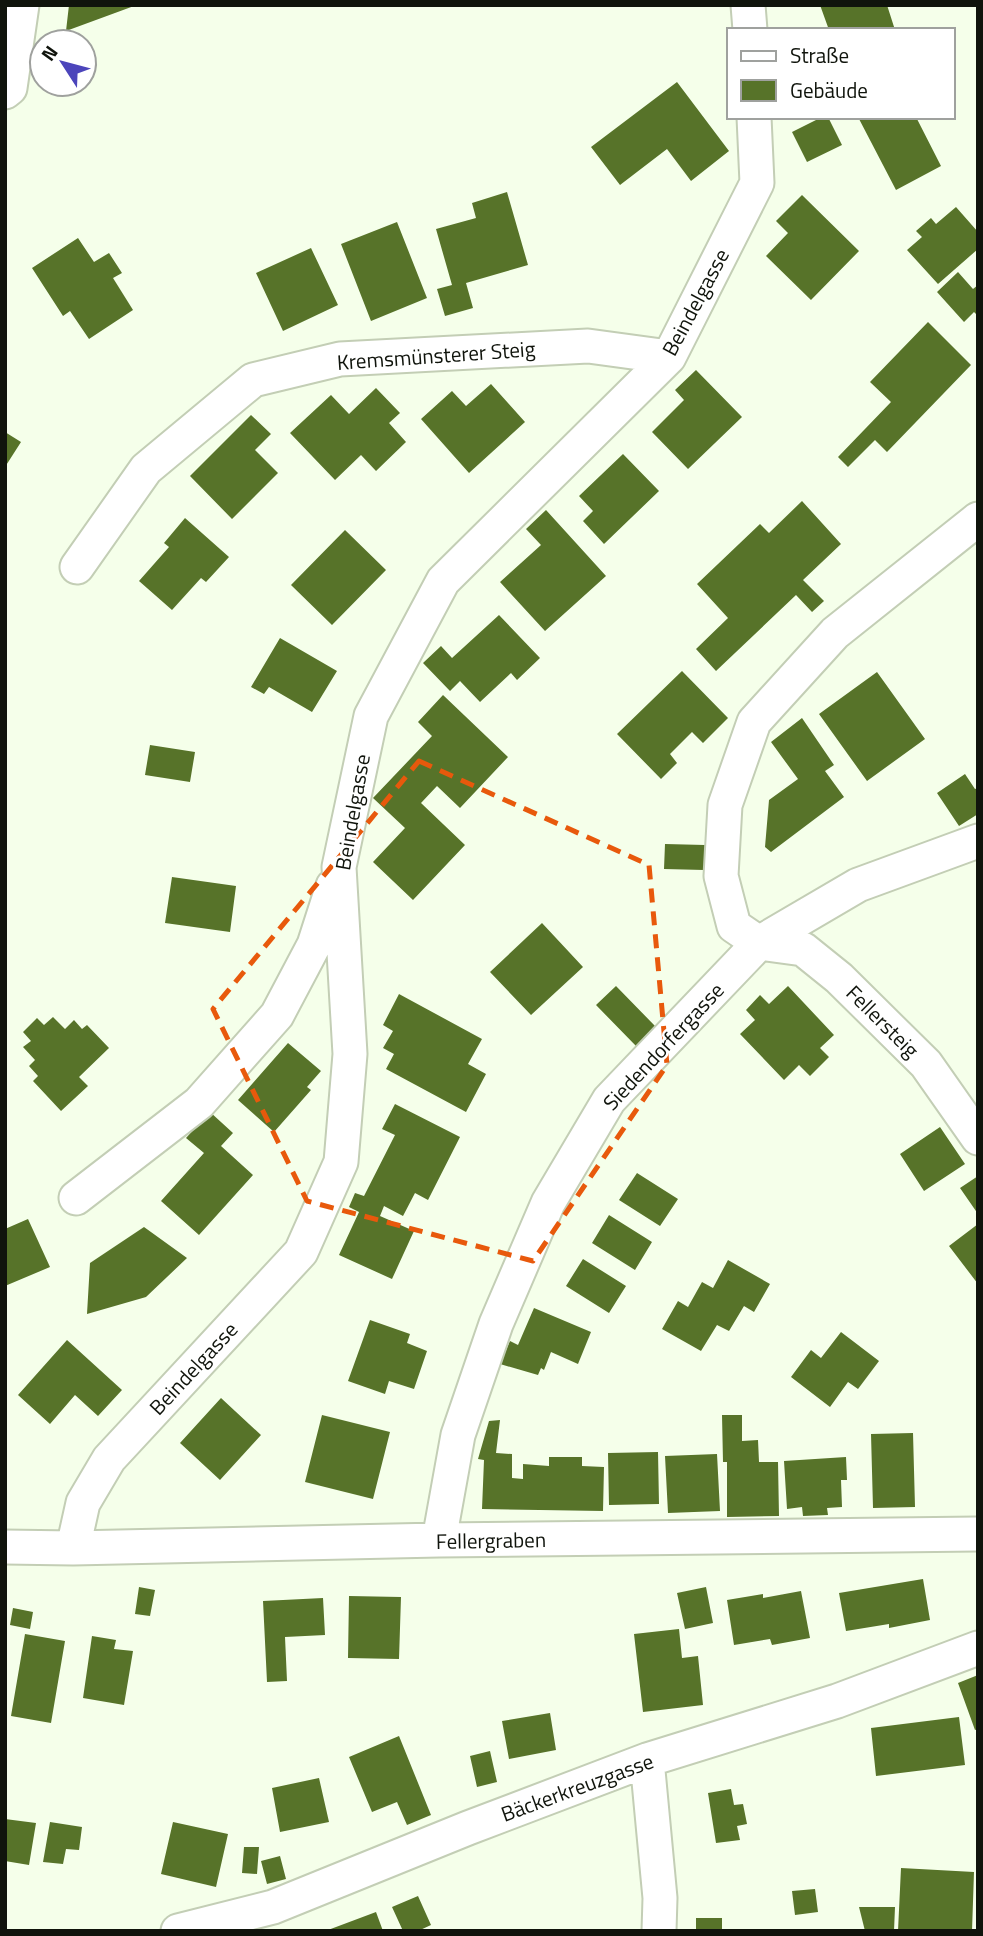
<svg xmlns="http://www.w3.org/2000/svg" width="983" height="1936" font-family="'Titillium Web',sans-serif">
<rect width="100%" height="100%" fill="#f5ffea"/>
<path fill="#577329" d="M69 5H134V6L66 31Z
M820 5H887L895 30H829Z
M677 82 729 151 691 181 667 149 620 185 591 147Z
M822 117H828L842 145 807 162 792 132Z
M858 117H916L941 166 896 190Z
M507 192 528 265 466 283 473 308 445 316 437 289 452 285 436 229 476 218 472 203Z
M802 195 859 251 811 300 766 256 788 233 776 221Z
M956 207 978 232V249L938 284 907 250 922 237 916 231 931 218 936 224Z
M397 222 427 298 371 321 341 244Z
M78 238 94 262 109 253 122 273 113 278 133 310 89 339 70 311 63 316 32 268Z
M311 248 338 305 283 331 256 273Z
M958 272 973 289 978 285V316L974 312 964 322 937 292Z
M928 322 971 365 887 452 875 440 848 467 838 457 891 402 870 382Z
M696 370 742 417 688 469 652 432 684 400 675 390Z
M491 384 525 422 469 473 421 419 452 391 466 406Z
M376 388 400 413 389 423 406 442 376 471 361 455 335 480 290 433 331 395 349 414Z
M251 415 271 434 255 450 278 473 232 519 190 476Z
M5 432 21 442 5 467Z
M623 454 659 491 604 544 583 521 593 511 579 496Z
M802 501 841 544 803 580 824 601 812 612 796 595 716 671 696 649 728 618 697 584 760 524 769 533Z
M546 510 606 576 545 631 500 582 541 545 526 529Z
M185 518 229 557 206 582 201 578 172 610 139 581 169 547 164 543Z
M345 530 386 570 332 625 291 585Z
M499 615 540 658 517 680 511 673 480 702 460 681 450 691 423 663 441 646 452 658Z
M280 638 337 671 312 712 269 687 264 694 251 687Z
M682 671 728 718 703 743 692 732 670 754 677 763 661 779 617 734Z
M877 672 925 739 867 781 819 714Z
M443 695 508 757 460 808 437 786 421 803 465 845 413 900 373 862 405 828 373 798 432 736 418 722Z
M802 718 834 765 825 771 844 797 771 852 765 847 769 800 798 779 771 742Z
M150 745 195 752 190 782 145 775Z
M965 774 975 789 978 788V814L959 826 937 793Z
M665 844 705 845 704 870 664 869Z
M172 877 236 886 230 932 165 923Z
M542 923 583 967 531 1015 490 972Z
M616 986 655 1026 636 1046 596 1005Z
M788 986 834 1035 820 1048 829 1057 810 1076 799 1065 784 1080 740 1034 755 1020 746 1010 760 995 769 1004Z
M399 994 482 1039 468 1064 486 1074 466 1112 386 1069 394 1054 383 1048 393 1031 383 1025Z
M53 1017 65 1029 74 1020 82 1029 87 1025 109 1048 79 1077 88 1086 61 1111 33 1081 38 1076 29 1066 35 1060 23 1047 31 1041 23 1032 37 1018 44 1025Z
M288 1043 321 1071 307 1087 311 1090 274 1132 238 1100Z
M395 1104 460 1137 428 1200 415 1193 403 1216 384 1206 380 1216 414 1231 392 1279 339 1255 359 1212 349 1207 355 1193 364 1196 395 1135 382 1129Z
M210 1112 233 1133 221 1146 253 1175 199 1235 161 1201 204 1153 186 1138Z
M940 1127 965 1164 924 1191 900 1154Z
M637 1173 678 1199 660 1226 619 1200Z
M978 1176V1214L960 1188Z
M609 1215 652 1242 635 1270 592 1243Z
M28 1219 50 1267 5 1286V1229Z
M978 1224V1284L949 1246Z
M144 1227 187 1258 146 1297 87 1314 90 1263Z
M583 1259 626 1286 609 1313 566 1286Z
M728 1260 770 1284 754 1312 744 1306 729 1331 717 1325 701 1351 662 1329 678 1301 688 1307 702 1282 713 1288Z
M534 1308 591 1332 578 1364 551 1352 544 1370 541 1368 538 1375 500 1364 510 1341 518 1345Z
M370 1320 410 1334 407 1343 427 1351 414 1389 389 1381 385 1394 348 1381Z
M841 1332 879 1361 858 1389 848 1382 830 1407 791 1377 811 1350 821 1358Z
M67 1340 122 1390 98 1416 75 1395 50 1424 18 1395Z
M221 1398 261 1435 220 1480 180 1443Z
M322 1415 390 1432 373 1499 305 1482Z
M722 1415H742V1441L758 1440 759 1462H778L779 1516 727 1517V1462H723Z
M500 1420 496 1453 512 1454V1478L523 1479V1464L549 1466V1457H582V1466L604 1467 603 1511 482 1509 484 1460 478 1459 489 1421Z
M913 1433 915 1507 873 1508 871 1434Z
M658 1452 659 1504 609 1505 608 1453Z
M717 1454 720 1511 668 1513 665 1456Z
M846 1457 847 1480H841L842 1507 827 1508 828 1515 803 1516 802 1507 787 1509 784 1461Z
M923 1579 930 1620 889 1628V1624L846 1631 839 1593Z
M139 1587 155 1590 150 1616 135 1614Z
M706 1587 713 1623 685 1629 677 1593Z
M801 1591 810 1638 772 1645 770 1639 734 1645 727 1600 763 1594V1598Z
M349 1596 401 1597 399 1659 348 1658Z
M323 1598 325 1635 285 1637 287 1681 267 1682 263 1601Z
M13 1608 33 1612 30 1629 10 1625Z
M679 1629 682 1658 698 1656 703 1705 643 1712 634 1634Z
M25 1634 65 1641 51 1723 11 1716Z
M92 1636 116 1640 114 1649 133 1651 124 1705 83 1698Z
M978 1675V1729L975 1730 958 1683Z
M550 1713 556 1750 509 1759 502 1721Z
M959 1717 965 1765 876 1776 871 1728Z
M399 1736 431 1815 407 1825 397 1802 372 1812 349 1757Z
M490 1751 497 1782 477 1787 470 1756Z
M319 1778 329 1822 280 1832 272 1788Z
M731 1789 734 1805 743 1804 747 1824 737 1826 740 1840 716 1843 708 1793Z
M5 1819 36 1823 29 1865 5 1861Z
M50 1822 82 1827 79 1850 66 1849 63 1864 43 1862Z
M173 1822 228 1834 216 1887 161 1874Z
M244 1847H259L257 1874 242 1873Z
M280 1856 286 1879 267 1884 261 1861Z
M901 1868 974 1872 972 1931H898Z
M815 1889 818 1912 795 1915 792 1891Z
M418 1896 431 1925 418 1931H403L392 1907Z
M859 1907H895L894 1931H865Z
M376 1912 383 1931H328V1930Z
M696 1918H722V1931H696Z"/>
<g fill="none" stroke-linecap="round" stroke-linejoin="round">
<defs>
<path id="minor" d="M748 5 750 30
M5 92 10 88 22 5
M978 519 835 633 754 722 725 805 721 876 734 926 759 943 803 949 839 978 926 1064 978 1138
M77 567 146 469 253 380 340 359 588 346 669 357
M76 1198 199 1103 277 1015 314 945 333 886
M439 1540 458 1435 496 1324 548 1203 609 1100 759 943 858 885 978 841
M5 1547 73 1548 439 1540 978 1534
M73 1548 83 1503 109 1459 301 1252 341 1162 350 1054 339 867 371 716 443 581 669 357 757 183 754 117
M647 1760 660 1898 659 1931
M178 1931 273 1907 468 1828 647 1760 837 1701 978 1648"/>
</defs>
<use href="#minor" stroke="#c3ceb5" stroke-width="37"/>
<use href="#minor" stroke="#fff" stroke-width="33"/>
</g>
<path fill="none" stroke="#e8590c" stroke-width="5" stroke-dasharray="14 9" stroke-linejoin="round" d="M419 761 649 865 667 1065 533 1261 307 1201 213 1009Z"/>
<g text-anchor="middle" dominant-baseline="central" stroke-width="5" stroke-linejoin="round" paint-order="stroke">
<g font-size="21" fill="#10140c" stroke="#fff">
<text transform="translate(695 302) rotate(-62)">Beindelgasse</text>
<text transform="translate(436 355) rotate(-4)">Kremsmünsterer Steig</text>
<text transform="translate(352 812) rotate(-80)">Beindelgasse</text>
<text transform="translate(883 1021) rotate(45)">Fellersteig</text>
<text transform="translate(663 1046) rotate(-47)">Siedendorfergasse</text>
<text transform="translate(193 1368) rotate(-47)">Beindelgasse</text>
<text transform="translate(491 1540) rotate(-1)">Fellergraben</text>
<text transform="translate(577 1787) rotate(-20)">Bäckerkreuzgasse</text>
</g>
</g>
<rect width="983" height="1936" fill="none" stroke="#10140c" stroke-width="14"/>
<rect x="727" y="28" width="228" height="91" fill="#ffffff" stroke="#9fa19e" stroke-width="2"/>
<rect x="741" y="51" width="35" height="10" fill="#ffffff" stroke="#9fa19e" stroke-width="2"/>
<text x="790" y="63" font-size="21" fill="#10140c">Straße</text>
<rect x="741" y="80" width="35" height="21" fill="#577329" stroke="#9fa19e" stroke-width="2"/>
<text x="790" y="98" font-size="21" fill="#10140c">Gebäude</text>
<g transform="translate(63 63) rotate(306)"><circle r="33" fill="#ffffff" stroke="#9fa19e" stroke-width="2"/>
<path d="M0-5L12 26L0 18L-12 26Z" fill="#4c45bb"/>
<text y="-10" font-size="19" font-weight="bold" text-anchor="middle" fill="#10140c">N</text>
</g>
</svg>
